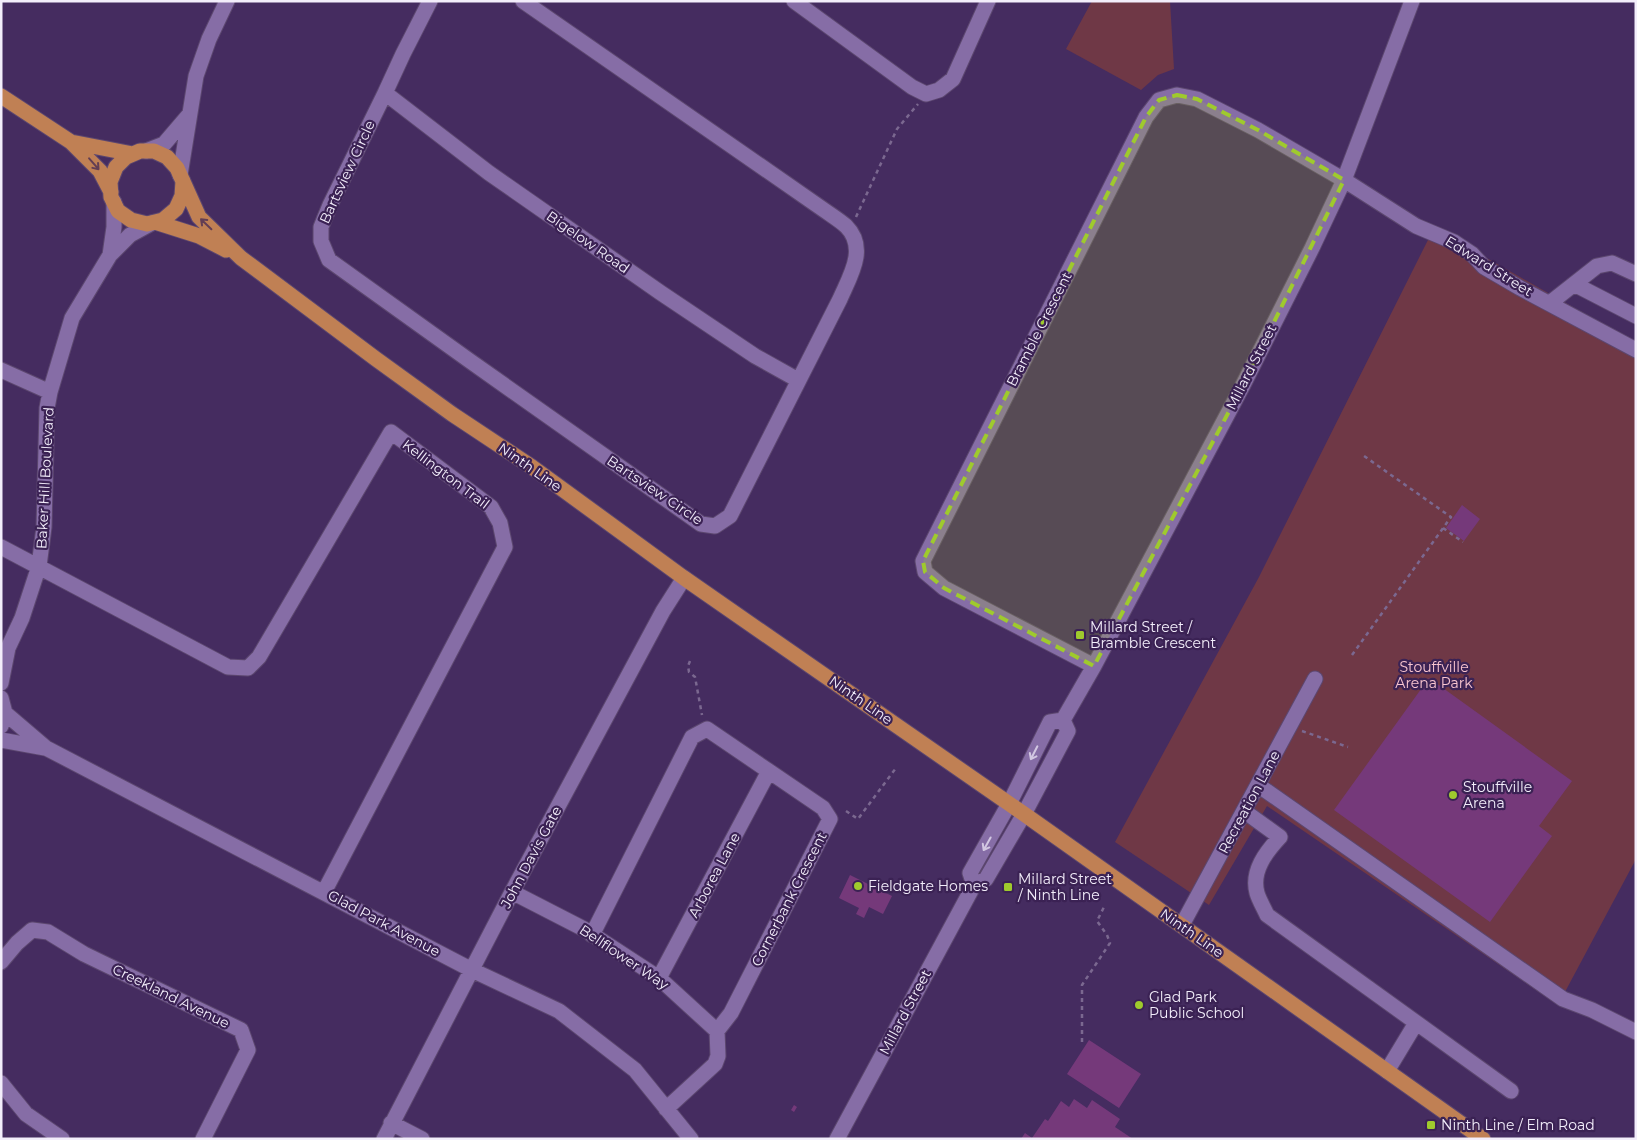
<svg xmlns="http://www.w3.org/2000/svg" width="1637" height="1140" font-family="Montserrat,sans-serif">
<rect width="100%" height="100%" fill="#452c60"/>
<path fill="#6f3846" d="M1092 1H1170L1174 69 1158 75 1141 90 1066 49Z
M1434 228 1636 343V859L1558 1005 1267 806 1209 905 1115 842 1259 577Z"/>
<path fill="#75397a" d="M1462 505 1480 519 1464 541 1446 528Z
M1429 678 1572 781 1539 826 1552 836 1490 922 1334 810Z
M850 875 892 896 883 914 869 907 864 918 856 914 859 908 839 898Z
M1089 1040 1141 1074 1119 1108 1067 1074Z
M1074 1099 1087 1108 1092 1100 1120 1119 1115 1127 1133 1139H1021L1025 1133 1032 1138 1045 1119 1048 1121 1061 1101 1069 1107Z
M794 1105 797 1107 794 1112 791 1110Z"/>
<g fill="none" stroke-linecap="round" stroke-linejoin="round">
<defs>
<path id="minor" d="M430 1 403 54 385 93 330 205 321 227V241L329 260 470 361 701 524 715 526 730 516 840 299C850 276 868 248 846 226 839 220 831 215 824 210L523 1
M794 1 912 87 926 94 939 90 953 79 988 1
M385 93 489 173 661 293 755 356 798 380
M146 151 164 144 188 116
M180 175 196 76 209 39 227 1
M110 255 114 227V202
M1574 284 1636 316
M1550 303 1597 266 1612 263 1636 274
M1 370 50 392
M1 547 228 667 248 668 259 657 391 432 491 507 500 523 505 547 324 892
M1094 666 944 588 925 572 923 561 1146 117 1159 100 1177 95 1197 99 1258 130 1344 180 1416 226 1454 242 1472 254 1484 267 1520 288 1636 350
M1 683 8 648 22 618 39 566 44 527 47 408 50 392 72 318 110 255 130 235 152 223
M1 698 5 713 1 726
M5 713 46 748 472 970 559 1011 635 1070 691 1139
M1063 720 1094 666 1243 385 1312 248 1344 180 1412 1
M1 740 45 748
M1258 785 1563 999 1592 1010 1636 1032
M1244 811 1280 837C1266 852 1251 871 1257 893 1259 900 1264 908 1267 915L1511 1091
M974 885 970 873 1009 804 1050 722 1063 720
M512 892 584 929 659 978 717 1031 718 1056 715 1064 666 1109
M1182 925 1315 679
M592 935 692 737 707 729 823 808 830 819 731 1013 717 1031
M1 962 17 943 32 930 48 932 84 954 241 1030 248 1050 203 1139
M659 978 769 771
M1387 1071 1416 1023
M1 1083 26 1114 62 1139
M391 1123 422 1139
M384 1139 512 892 663 611 684 578
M837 1139 974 885 986 879 1024 814 1068 731 1063 720"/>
<path id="major" d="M1 96 71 142 100 171 111 192
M71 142 133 154
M183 181 182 196 176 209 163 220 147 224 131 220 118 211 111 197 110 182 116 167 126 157 140 151H154L167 157 177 168 199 217 241 258 376 359 452 414 532 467 684 578 1024 814 1483 1139
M155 222 199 236 226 250"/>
</defs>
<use href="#minor" stroke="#5c476f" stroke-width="17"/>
<use href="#major" stroke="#5c476f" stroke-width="17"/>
<path stroke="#7b6890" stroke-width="2.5" stroke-dasharray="4 4" stroke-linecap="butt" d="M856 217 897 129 918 104
M1443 528 1463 542
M1352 655 1451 517 1364 456
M690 661 688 666 689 672 695 677 702 715
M1302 731 1348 747
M846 811 858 819 896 768
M1082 1042V985L1110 943 1107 935 1097 921 1105 905"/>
<use href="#minor" stroke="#866da6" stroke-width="15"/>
<use href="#major" stroke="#c08054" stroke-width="15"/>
</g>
<defs><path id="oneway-shaft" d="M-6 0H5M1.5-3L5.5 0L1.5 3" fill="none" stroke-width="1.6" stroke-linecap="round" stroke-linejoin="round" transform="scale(1.25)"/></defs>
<g stroke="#633e54">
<use href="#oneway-shaft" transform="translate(94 164) rotate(49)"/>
<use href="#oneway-shaft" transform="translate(206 224) rotate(-136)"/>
</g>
<g stroke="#d2c7e2">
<use href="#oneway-shaft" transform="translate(1034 753) rotate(117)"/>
<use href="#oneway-shaft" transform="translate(987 844) rotate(119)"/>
</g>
<path fill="#9fca2d" fill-opacity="0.2" stroke="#9fca2d" stroke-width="4" stroke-dasharray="10 6" stroke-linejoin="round" d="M1177 95 1197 99 1258 130 1344 180 1243 385 1094 666 944 588 925 572 923 561 1146 117 1159 100Z"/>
<g fill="#9fca2d" stroke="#3b2254" stroke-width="2">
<rect x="1075" y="630" width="10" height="10" rx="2.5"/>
<circle cx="1453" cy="795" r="5"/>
<circle cx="858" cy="886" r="5"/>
<rect x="1003" y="882" width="10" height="10" rx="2.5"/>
<circle cx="1139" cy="1005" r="5"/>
<rect x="1426" y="1120" width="10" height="10" rx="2.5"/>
</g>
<g text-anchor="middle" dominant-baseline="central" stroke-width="4.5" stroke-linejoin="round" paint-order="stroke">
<g font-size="14" fill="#f3eefb" stroke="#3b2254">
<text transform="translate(347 172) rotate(-65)">Bartsview Circle</text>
<text transform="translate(588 242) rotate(35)">Bigelow Road</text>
<text transform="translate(1489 266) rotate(32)">Edward Street</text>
<text transform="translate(1039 329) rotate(-63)">Bramble Crescent</text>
<text transform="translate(1251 367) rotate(-63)">Millard Street</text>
<text transform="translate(530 467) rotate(35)">Ninth Line</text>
<text transform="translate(446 474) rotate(37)">Kellington Trail</text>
<text transform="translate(45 478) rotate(-87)">Baker Hill Boulevard</text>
<text transform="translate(655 490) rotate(34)">Bartsview Circle</text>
<text transform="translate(861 700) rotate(35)">Ninth Line</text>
<text transform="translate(1249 802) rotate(-62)">Recreation Lane</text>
<text transform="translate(531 857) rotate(-62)">John Davis Gate</text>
<text transform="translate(714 875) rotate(-62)">Arborea Lane</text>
<text transform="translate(789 899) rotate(-63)">Cornerbank Crescent</text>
<text transform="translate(384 923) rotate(28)">Glad Park Avenue</text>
<text transform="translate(1192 933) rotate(35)">Ninth Line</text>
<text transform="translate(624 957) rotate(34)">Bellflower Way</text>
<text transform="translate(171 996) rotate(26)">Creekland Avenue</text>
<text transform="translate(905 1012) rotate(-62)">Millard Street</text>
</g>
<g font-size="14" fill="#f3eefb" stroke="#3b2254" text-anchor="start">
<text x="1090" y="627">Millard Street /<tspan x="1090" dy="16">Bramble Crescent</tspan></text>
<text x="1463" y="787">Stouffville<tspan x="1463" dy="16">Arena</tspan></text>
<text x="1018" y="879">Millard Street<tspan x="1018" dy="16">/ Ninth Line</tspan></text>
<text x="868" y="886">Fieldgate Homes</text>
<text x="1149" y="997">Glad Park<tspan x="1149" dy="16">Public School</tspan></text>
<text x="1441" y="1125">Ninth Line / Elm Road</text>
</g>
<g font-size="14" fill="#f9c5cf" stroke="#3b2254">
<text x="1434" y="667">Stouffville<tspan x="1434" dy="16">Arena Park</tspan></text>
</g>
</g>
<rect width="1637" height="1140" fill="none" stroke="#f3eefb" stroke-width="5"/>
</svg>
